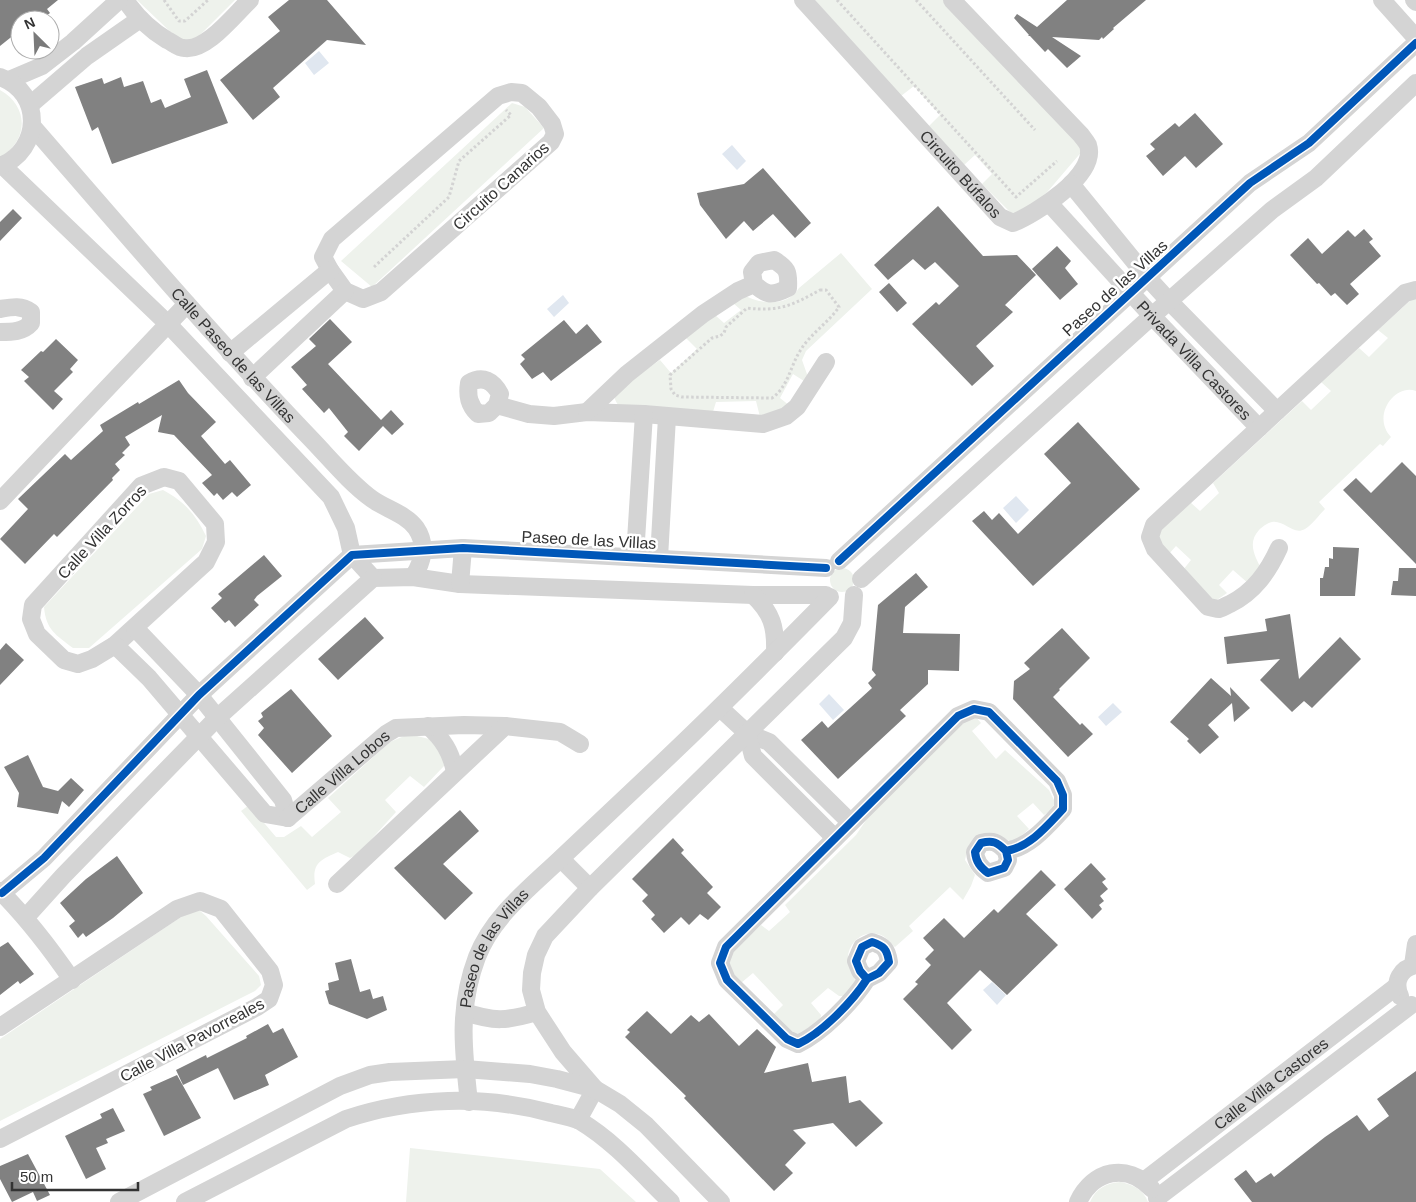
<svg xmlns="http://www.w3.org/2000/svg" width="1416" height="1202" font-family="Arial,sans-serif">
<rect width="100%" height="100%" fill="#fff"/>
<path fill="#eef2ec" d="M137 0H235L196 39 180 41Z
M815 0H944L1084 149 1037 204 1013 215 982 184 992 174 975 155 964 165 929 126 940 115 914 86 901 96Z
M0 90C29 106 29 141 0 157Z
M512 103 525 107 544 128 372 287 341 261Z
M841 253 872 289 806 351 802 360 808 377 804 381 793 374 780 398 790 406 760 417 756 401 716 402 712 415 621 408C616 403 614 399 614 392L660 360 671 373 697 349 686 338 715 315 724 323 741 310 733 303 742 294C760 305 788 307 799 288Z
M1416 297V391C1395 383 1371 416 1391 437L1383 446 1380 444 1319 502 1325 509C1319 515 1312 525 1305 529 1293 536 1285 520 1272 522 1267 523 1262 527 1259 530 1247 543 1255 557 1262 570L1249 584 1233 570 1219 585 1227 593 1214 602 1183 570 1191 560 1176 546 1168 555 1156 533 1190 502 1200 511 1219 493 1213 483 1302 401 1311 410 1331 391 1321 382 1359 348 1369 357 1388 338 1378 330 1413 298Z
M163 490C184 501 196 515 206 536L202 549 89 648H73C56 635 46 630 44 607L149 494Z
M830 580a12 12 0 1 1 24 0a12 12 0 1 1-24 0Z
M975 716 981 723 972 731 996 759 1005 750 1049 790 1055 802 1052 809 1044 815 1033 803 1017 816 1029 829 1013 843C998 834 991 831 974 837L968 847 965 860 975 875 971 886 963 900 950 887 909 926 913 931 895 947C891 944 887 938 883 936 866 927 847 942 848 960 849 968 854 976 856 983L844 996H839L828 988 811 1003 821 1015 820 1020 795 1037 773 1015 783 1005 753 973 741 983 726 968 731 953 761 925 769 931 790 912 785 905 856 835 871 813 961 721Z
M409 734 429 739 444 755V766L424 787 410 776 385 800 396 812 358 854 350 858 338 852C320 860 312 863 315 884L307 890 241 811 249 805 276 837H284L301 826 312 837 341 812 328 798 390 742Z
M199 910 206 916 259 976 261 985 255 991 243 997 0 1121V1039L184 915Z
M410 1148 600 1169 636 1202H406Z
M1121 1182C1133 1185 1143 1189 1148 1202H1090C1096 1188 1107 1183 1121 1182Z"/>
<path fill="#e0e7f0" d="M319 51 329 63 314 75 305 63Z
M732 145 746 161 737 170 722 154Z
M563 295 569 303 554 317 547 309Z
M1016 496 1029 510 1016 523 1003 508Z
M829 694 844 710 833 720 819 704Z
M1113 703 1122 712 1106 726 1098 717Z
M992 982 1006 995 997 1005 983 990Z"/>
<path fill="#818181" d="M0 0H58L47 9 50 13 41 20H20V30L0 46Z
M289 0H327L366 45 327 40 273 88 280 97 253 120 220 80 280 31 268 17Z
M1067 0H1146L1113 28 1114 29 1103 39 1102 37 1099 40 1052 37 1081 56 1067 68 1048 49 1045 52 1030 36H1028L1029 35 1014 18 1017 14 1037 27Z
M207 70 228 123 112 164 98 127 92 131 75 87 102 78 104 84 121 77 124 87 143 81 151 103 161 99 165 108 191 97 184 79Z
M1195 113 1223 144 1196 168 1185 156 1163 176 1146 156 1155 149 1150 144 1175 123 1179 127Z
M763 168 811 223 795 238 773 214 753 231 744 221 726 239 700 205 697 193 744 184Z
M938 206 983 256 1017 255 1036 275 1005 305 1013 312 976 346 994 366 972 386 912 324 936 302 939 305 959 286 935 262 925 270 913 259 888 280 874 265Z
M13 209 22 218 0 241V222Z
M1364 229 1373 239 1369 242 1381 256 1350 284 1359 294 1347 305 1335 293 1331 296 1319 283 1317 284 1290 255 1308 238 1322 254 1348 230 1355 237Z
M1057 246 1071 261 1065 268 1078 284 1060 300 1032 269Z
M889 283 907 303 897 312 879 292Z
M330 319 352 342 328 364 381 420 391 410 404 424 392 435 383 426 359 451 344 436 348 432 329 408 324 413 302 389 307 385 291 367 316 346 309 339Z
M564 320 576 334 587 324 602 342 551 381 543 372 532 379 520 364 525 359 521 355Z
M56 339 78 360 70 369 73 372 54 391 63 399 53 410 24 381 29 377 21 370 41 351 43 352Z
M179 380 188 393 216 422 201 436 225 464 230 460 251 485 237 497 232 492 223 500 217 493 214 496 202 483 212 475 174 435 158 432 162 415 125 437 130 445 122 453 125 455 115 464 120 470 112 478 113 480 57 537 54 534 25 564 0 539 28 509 18 499 65 454 71 460 103 431 100 425 138 402 139 404Z
M1078 422 1140 489 1033 586 972 521 984 511 992 520 999 513 1018 534 1071 483 1044 454Z
M1402 462 1416 476V564L1343 490 1356 478 1371 493Z
M1333 547 1359 548 1355 596H1320V578H1323L1325 567H1329V558L1333 559Z
M264 555 282 576 257 596 254 600 259 605 235 627 229 620 225 623 211 608 222 598 218 594Z
M1399 568H1416V596L1391 595 1393 581H1398Z
M916 573 928 587 905 607 903 633 960 634 959 671 928 670V684L900 710 906 716 838 779 801 740 822 721 828 728 872 688 868 683 876 675 872 670 878 605Z
M1290 614 1299 679 1340 637 1361 659 1312 708 1304 701 1292 712 1260 680 1280 659 1227 664 1224 637 1267 631 1265 619Z
M365 617 384 638 338 680 318 659Z
M1062 628 1090 658 1059 689 1060 690 1053 697 1080 725 1082 723 1093 734 1068 757 1013 699 1014 681 1030 669 1024 663Z
M6 643 24 660 0 685V650Z
M1211 678 1231 696 1230 687 1250 708 1234 722 1232 703 1208 725 1219 737 1200 754 1187 741 1189 739 1170 722Z
M291 689 332 736 292 773 258 735 264 728 258 721 263 717 261 713Z
M28 755 43 787 58 791 71 778 84 790 69 807 62 801 58 814 17 807 19 793 4 767Z
M460 810 479 831 443 864 473 893 445 920 394 868Z
M673 838 684 850 681 853 713 887 707 893 721 907 708 920 700 914 689 925 681 917 664 933 651 919 655 915 642 901 648 895 632 879Z
M117 856 143 893 113 918 86 937 83 933 78 938 69 926 75 921 60 903 86 879Z
M1091 863 1106 879 1102 882 1108 889 1100 896 1104 901 1099 905 1102 909 1092 919 1064 889Z
M1041 870 1056 885 1026 914 1058 945 1007 995 980 970 947 1003 972 1030 952 1050 903 999 918 984 915 982 931 965 925 959 934 950 923 938 944 918 964 938 994 909 998 913Z
M8 942 34 974 20 984 18 981 0 995V947Z
M351 959 360 992 370 989 373 999 383 996 387 1010 367 1019 329 1004 325 991 329 990 328 983 339 980 335 963Z
M647 1011 671 1034 691 1015 699 1022 709 1014 739 1046 757 1029 776 1047 764 1073 808 1063 812 1082 846 1076 849 1103 860 1100 883 1123 856 1147 833 1123 793 1130 806 1143 785 1165 793 1173 774 1191 684 1098 686 1096 625 1037 630 1032 627 1030Z
M268 1024 273 1033 283 1028 298 1057 265 1075 269 1085 234 1100 218 1068 183 1085 176 1070 206 1055 207 1058 247 1038 246 1036Z
M1416 1071V1202H1252L1234 1179 1246 1170 1256 1183 1271 1173 1274 1177 1325 1137 1357 1115 1369 1131 1389 1116 1377 1099Z
M177 1075 201 1118 164 1136 143 1094 152 1090 150 1087Z
M113 1108 125 1131 106 1139 108 1143 96 1148 106 1169 86 1179 65 1136 102 1118 100 1114Z
M28 1154 50 1195 37 1201 33 1192 12 1202 0 1179V1166Z"/>
<g fill="none" stroke-linecap="round" stroke-linejoin="round">
<path stroke="#d3d3d3" stroke-width="3" stroke-dasharray="2.5 2.5" stroke-linecap="butt" d="M164 0 179 21H185L208 0
M837 0 1016 197 1057 161
M916 0 1035 130
M374 267 449 197 459 161 511 115 506 110
M820 290H826L839 307C828 323 810 334 800 351 790 367 788 387 772 398L682 397 675 395 671 389 670 375 712 338 720 336 724 333 726 327 747 308C779 312 793 305 820 290Z"/>
<g stroke="#d4d4d4" stroke-width="18">
<path d="M125 0C136 16 150 30 167 40 172 42 178 48 184 48 206 52 235 14 250 0"/>
<path id="s1" d="M803 0 1000 217 1013 223C1035 214 1098 175 1088 145 1086 141 1083 138 1081 135L952 0"/>
<path d="M1382 0 1416 38"/>
<path d="M1414 0 1416 2"/>
<path d="M9 80 42 66 73 42 119 0"/>
<path d="M511 92 522 93 539 107 552 124 555 134 551 142 381 292 363 299 345 291 330 270 323 257 332 239 498 96Z"/>
<path d="M30 105 87 56 140 19"/>
<path id="s2" d="M32 126C124 232 216 340 313 441 332 461 350 483 372 499 386 509 406 514 416 528 427 544 423 562 413 577"/>
<path d="M2 165 168 324 331 497 346 528 352 555 373 578"/>
<path d="M0 166C42 150 43 92 0 77"/>
<path d="M1071 184 1147 277 1169 301 1277 411"/>
<path id="s3" d="M1049 203 1152 316 1259 428"/>
<path d="M0 309C12 307 21 305 31 312V323C23 332 12 332 0 332"/>
<path d="M230 353 330 270"/>
<path d="M252 378 345 291"/>
<path d="M497 405 489 413 478 414C469 405 467 396 469 383 483 375 493 381 500 394L497 405 529 414 554 416 587 412 644 414 763 424 786 416 797 407 826 362"/>
<path d="M587 412 627 374 703 314 738 291 754 284C767 296 772 296 788 288 789 271 787 268 774 260L759 263 752 272 754 284"/>
<path d="M164 477 179 481 215 524 216 542 206 562 115 645 92 659 78 664 64 660 37 634 31 619 33 605 141 486Z"/>
<path d="M0 501 187 304"/>
<path d="M1279 548C1268 572 1254 592 1230 604 1227 605 1223 608 1219 609 1216 609 1211 607 1208 607L1155 549 1150 537 1154 525 1405 293 1416 290"/>
<path d="M635 556 644 414"/>
<path d="M659 558 667 417"/>
<path d="M839 561 1250 183 1309 143 1416 43"/>
<path d="M373 578 413 577 460 584 753 595H826"/>
<path d="M861 579 1152 316 1272 210 1316 178 1416 83"/>
<path d="M460 584 463 548"/>
<path d="M753 595C772 613 776 627 775 653"/>
<path d="M135 628 199 695 283 800 288 818"/>
<path d="M115 645 149 678 265 814 288 818"/>
<path d="M720 708 747 733 769 742 850 822"/>
<path d="M428 726C443 739 451 752 455 772"/>
<path d="M747 733 753 756 835 838"/>
<path id="s4" d="M288 818 386 734 396 728 464 725 505 726 560 732 580 744"/>
<path d="M561 859 590 888"/>
<path d="M337 884 505 726"/>
<path d="M0 891C27 918 50 948 72 980"/>
<path d="M2 893 44 858 199 695 352 555 463 548 826 568"/>
<path d="M26 917 63 876 217 718 373 578"/>
<path d="M1413 965 1416 944"/>
<path d="M867 979 879 973 889 962C887 949 884 946 872 942L862 947 856 961 860 971 867 979C853 1001 822 1033 798 1044L787 1039 727 980 720 963 726 947 958 716 974 709 989 712 1057 781 1063 795V809C1047 826 1030 847 1006 851 997 842 993 840 981 843L975 852C976 862 980 867 988 873L1004 868 1008 860 1006 851"/>
<path d="M1400 996C1393 981 1401 968 1416 965"/>
<path d="M465 1012C494 1022 507 1021 537 1012"/>
<path d="M0 1027 177 909 200 901 221 909 270 971 274 985 269 999 257 1007 0 1139"/>
<path id="s5" d="M469 1102C463 1050 458 1007 477 957 492 918 527 890 557 862 586 835 615 807 644 780 708 720 769 659 830 597"/>
<path d="M578 1120 595 1089 563 1052 537 1012 531 990 532 973 536 955 545 936 590 888 844 638 852 623 854 595"/>
<path id="s6" d="M1144 1181 1397 986"/>
<path d="M1157 1198 1411 1005"/>
<path d="M119 1202 340 1086 370 1075 390 1072 465 1069 530 1074 557 1079 595 1089 620 1104 646 1125 721 1202"/>
<path d="M185 1202 346 1119C412 1097 484 1095 551 1113 560 1115 572 1117 580 1121 615 1142 642 1174 671 1202"/>
<path d="M1078 1202C1093 1170 1127 1162 1152 1189"/>
</g>
<defs>
<path id="cycleway" d="M839 561 1250 183 1309 143 1416 43
M2 893 44 858 199 695 352 555 463 548 826 568
M867 979 879 973 889 962C887 949 884 946 872 942L862 947 856 961 860 971 867 979C853 1001 822 1033 798 1044L787 1039 727 980 720 963 726 947 958 716 974 709 989 712 1057 781 1063 795V809C1047 826 1030 847 1006 851 997 842 993 840 981 843L975 852C976 862 980 867 988 873L1004 868 1008 860 1006 851"/>
</defs>
<use href="#cycleway" stroke="#fff" stroke-width="11"/>
<use href="#cycleway" stroke="#0057b8" stroke-width="8"/>
</g>
<g text-anchor="middle" dominant-baseline="central" stroke-width="5" stroke-linejoin="round" paint-order="stroke">
<g font-size="16" fill="#333" stroke="#fff">
<text stroke="none"><textPath href="#s1" startOffset="235">Circuito Búfalos</textPath></text>
<text transform="translate(501 186) rotate(-42)">Circuito Canarios</text>
<text transform="translate(1115 288) rotate(-42)">Paseo de las Villas</text>
<text stroke="none"><textPath href="#s2" startOffset="305">Calle Paseo de las Villas</textPath></text>
<text stroke="none"><textPath href="#s3" startOffset="214">Privada Villa Castores</textPath></text>
<text transform="translate(102 532) rotate(-47)">Calle Villa Zorros</text>
<text transform="translate(589 540) rotate(3)">Paseo de las Villas</text>
<text stroke="none"><textPath href="#s4" startOffset="71">Calle Villa Lobos</textPath></text>
<text stroke="none"><textPath href="#s5" startOffset="162">Paseo de las Villas</textPath></text>
<text transform="translate(192 1040) rotate(-28)">Calle Villa Pavorreales</text>
<text stroke="none"><textPath href="#s6" startOffset="160">Calle Villa Castores</textPath></text>
</g>
</g>
<g transform="translate(35 35) rotate(336)"><circle r="24" fill="#ffffff" stroke="#adadad"/>
<path d="M0-4L9 19L0 12L-9 19Z" fill="#7a7a7a"/>
<text y="-8" font-size="14" font-weight="bold" text-anchor="middle" fill="#333333">N</text>
</g>
<path d="M12 1182v8h126v-8" fill="none" stroke="#333333" stroke-width="2.5"/>
<text x="20" y="1182" font-size="15" fill="#333333" stroke="#ffffff" stroke-width="4" paint-order="stroke">50 m</text>
</svg>
